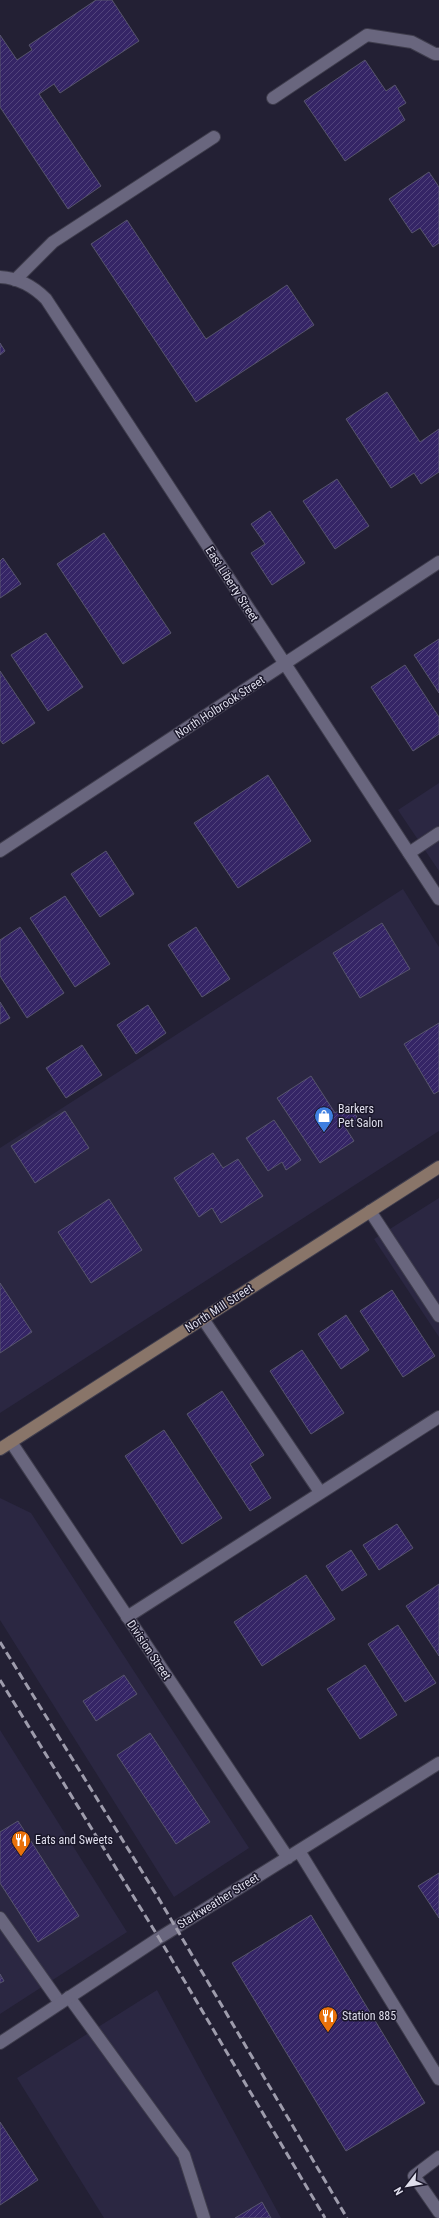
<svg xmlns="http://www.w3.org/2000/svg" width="439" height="2218" font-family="'Roboto Condensed',sans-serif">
<defs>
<pattern id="building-hatch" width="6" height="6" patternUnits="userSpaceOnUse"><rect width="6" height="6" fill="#352566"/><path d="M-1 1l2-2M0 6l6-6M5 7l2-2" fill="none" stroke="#52447c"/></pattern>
</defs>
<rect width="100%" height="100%" fill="#232034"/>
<path fill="#2b2742" d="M439 783V871L398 810Z
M403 889 439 947V1131L0 1413V1148Z
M439 1198V1337L374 1239Z
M0 1498 31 1513 249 1848 174 1897 0 1620Z
M0 1730 127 1932 0 2014Z
M157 1990 281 2218H104L17 2078Z"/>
<path fill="url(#building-hatch)" stroke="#57556c" d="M96 0H112L139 41 60 93 54 84 39 94 101 186 68 209 0 107V35L17 60 32 50 29 45Z
M365 60 386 91 395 85 406 103 398 108 405 120 345 161 304 101Z
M429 172 439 187V243L433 247 420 228 412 233 389 199Z
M127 220 206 339 287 285 314 325 196 402 91 244Z
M0 343 5 351 0 355Z
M387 392 420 442 439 429V472L421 484 414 473 391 488 346 419Z
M337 479 369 526 335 549 303 501Z
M270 511 305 563 272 585 251 553 265 544 251 524Z
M104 533 171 633 123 664 57 564Z
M3 558 21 584 0 598V561Z
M46 633 83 687 48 711 11 655Z
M439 639V693L414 655Z
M405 665 439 717V734L413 751 371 687Z
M0 671 35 723 3 744 0 740Z
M268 775 311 841 238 888 194 823Z
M106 851 134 894 100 917 71 874Z
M65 896 110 964 75 987 30 918Z
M382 923 410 969 360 998 333 953Z
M20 927 64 993 27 1018 0 976V940Z
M196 927 230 979 202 997 168 945Z
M0 1002 10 1018 0 1024Z
M148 1005 166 1033 136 1054 117 1025Z
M439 1023V1091L434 1094 404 1044Z
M82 1045 102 1075 66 1098 46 1068Z
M311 1076 335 1113 349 1104 358 1119 345 1127 354 1141 320 1163 277 1098Z
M65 1111 89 1148 35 1183 11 1146Z
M274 1120 301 1160 286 1170 282 1162 268 1171 246 1138Z
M213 1153 223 1168 238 1159 263 1196 221 1223 212 1208 199 1217 174 1178Z
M109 1199 142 1250 91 1283 58 1232Z
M0 1283 32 1332 0 1353Z
M392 1290 435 1356 403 1377 360 1311Z
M346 1315 369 1350 341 1369 318 1334Z
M302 1350 344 1413 311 1434 270 1371Z
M222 1391 264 1455 250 1464 271 1498 250 1511 187 1414Z
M164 1430 222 1518 182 1544 125 1456Z
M397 1524 413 1548 379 1570 363 1545Z
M351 1550 367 1575 342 1591 326 1566Z
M306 1575 335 1619 262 1666 234 1622Z
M439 1584V1656L406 1606Z
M398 1625 436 1683 405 1702 368 1644Z
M365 1665 397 1715 360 1739 327 1689Z
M124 1675 137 1694 96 1721 83 1701Z
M150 1733 210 1822 176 1844 117 1755Z
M18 1821 79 1916 38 1942 0 1883V1832Z
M439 1873V1918L418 1886Z
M311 1915 425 2103 346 2151 232 1963Z
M0 1974 4 1981 0 1983Z
M0 2122 38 2180 0 2205Z
M262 2202 271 2218H235Z"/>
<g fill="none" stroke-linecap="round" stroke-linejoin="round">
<defs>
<path id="lane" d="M273 98 367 35 412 42 435 54H439
M15 280 53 242 214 137
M409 853 439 833
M370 1211 439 1316
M203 1319 320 1492
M127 1617 439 1417
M299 1851 439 2079
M0 1918 60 2003
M69 1997 184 2155 204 2218
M439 2157 414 2176 439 2212"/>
<path id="street" d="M0 277C19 278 33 286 46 299L439 899
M0 851 439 562
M11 1442 288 1858
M0 2043 159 1938 439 1763"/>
<path id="secondary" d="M0 1449 439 1167"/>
</defs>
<use href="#lane" stroke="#3f3d4d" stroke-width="14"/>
<use href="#street" stroke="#3f3d4d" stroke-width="14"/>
<use href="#secondary" stroke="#3f3d4d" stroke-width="14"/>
<use href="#lane" stroke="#69667e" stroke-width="12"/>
<use href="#street" stroke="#69667e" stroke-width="12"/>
<use href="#secondary" stroke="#897569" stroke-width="12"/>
<path stroke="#9e9cac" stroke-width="3" stroke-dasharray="8 4" stroke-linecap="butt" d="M0 1642 159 1899 347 2218
M0 1680 159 1938 325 2218"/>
</g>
<defs>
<symbol id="shop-pin" viewBox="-11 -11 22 30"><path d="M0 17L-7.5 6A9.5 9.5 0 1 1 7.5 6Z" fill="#3f7fe0" stroke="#1a172a"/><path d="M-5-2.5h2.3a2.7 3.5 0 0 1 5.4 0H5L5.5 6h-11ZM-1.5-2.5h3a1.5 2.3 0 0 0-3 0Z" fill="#fff"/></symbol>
<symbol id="restaurant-pin" viewBox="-11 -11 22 30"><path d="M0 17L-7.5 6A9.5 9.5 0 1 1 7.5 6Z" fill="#e8710a" stroke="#1a172a"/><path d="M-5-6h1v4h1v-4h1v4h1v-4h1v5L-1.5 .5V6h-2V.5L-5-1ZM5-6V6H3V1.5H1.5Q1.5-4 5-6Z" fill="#fff"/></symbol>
</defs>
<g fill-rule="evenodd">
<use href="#shop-pin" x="313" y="1105" width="22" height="30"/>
<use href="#restaurant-pin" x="10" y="1829" width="22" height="30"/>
<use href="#restaurant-pin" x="317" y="2005" width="22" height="30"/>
</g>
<g text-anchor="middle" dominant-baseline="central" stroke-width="3" stroke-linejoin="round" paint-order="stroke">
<g font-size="12" fill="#dfdeec" stroke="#1a172a">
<text transform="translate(232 584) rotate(57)">East Liberty Street</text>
<text transform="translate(220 707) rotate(-33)">North Holbrook Street</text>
<text transform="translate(219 1308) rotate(-33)">North Mill Street</text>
<text transform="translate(149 1650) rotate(56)">Division Street</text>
<text transform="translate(218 1901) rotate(-32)">Starkweather Street</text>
</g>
<g font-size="12" fill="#dfdeec" stroke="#1a172a" text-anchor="start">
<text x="338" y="1109">Barkers<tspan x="338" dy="14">Pet Salon</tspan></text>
<text x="35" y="1840">Eats and Sweets</text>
<text x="342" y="2016">Station 885</text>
</g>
</g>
<g transform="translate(407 2186) rotate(239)" stroke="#1a172a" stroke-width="3" paint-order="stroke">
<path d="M0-3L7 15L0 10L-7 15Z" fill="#dfdeec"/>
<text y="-6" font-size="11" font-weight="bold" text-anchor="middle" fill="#dfdeec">N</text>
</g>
</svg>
